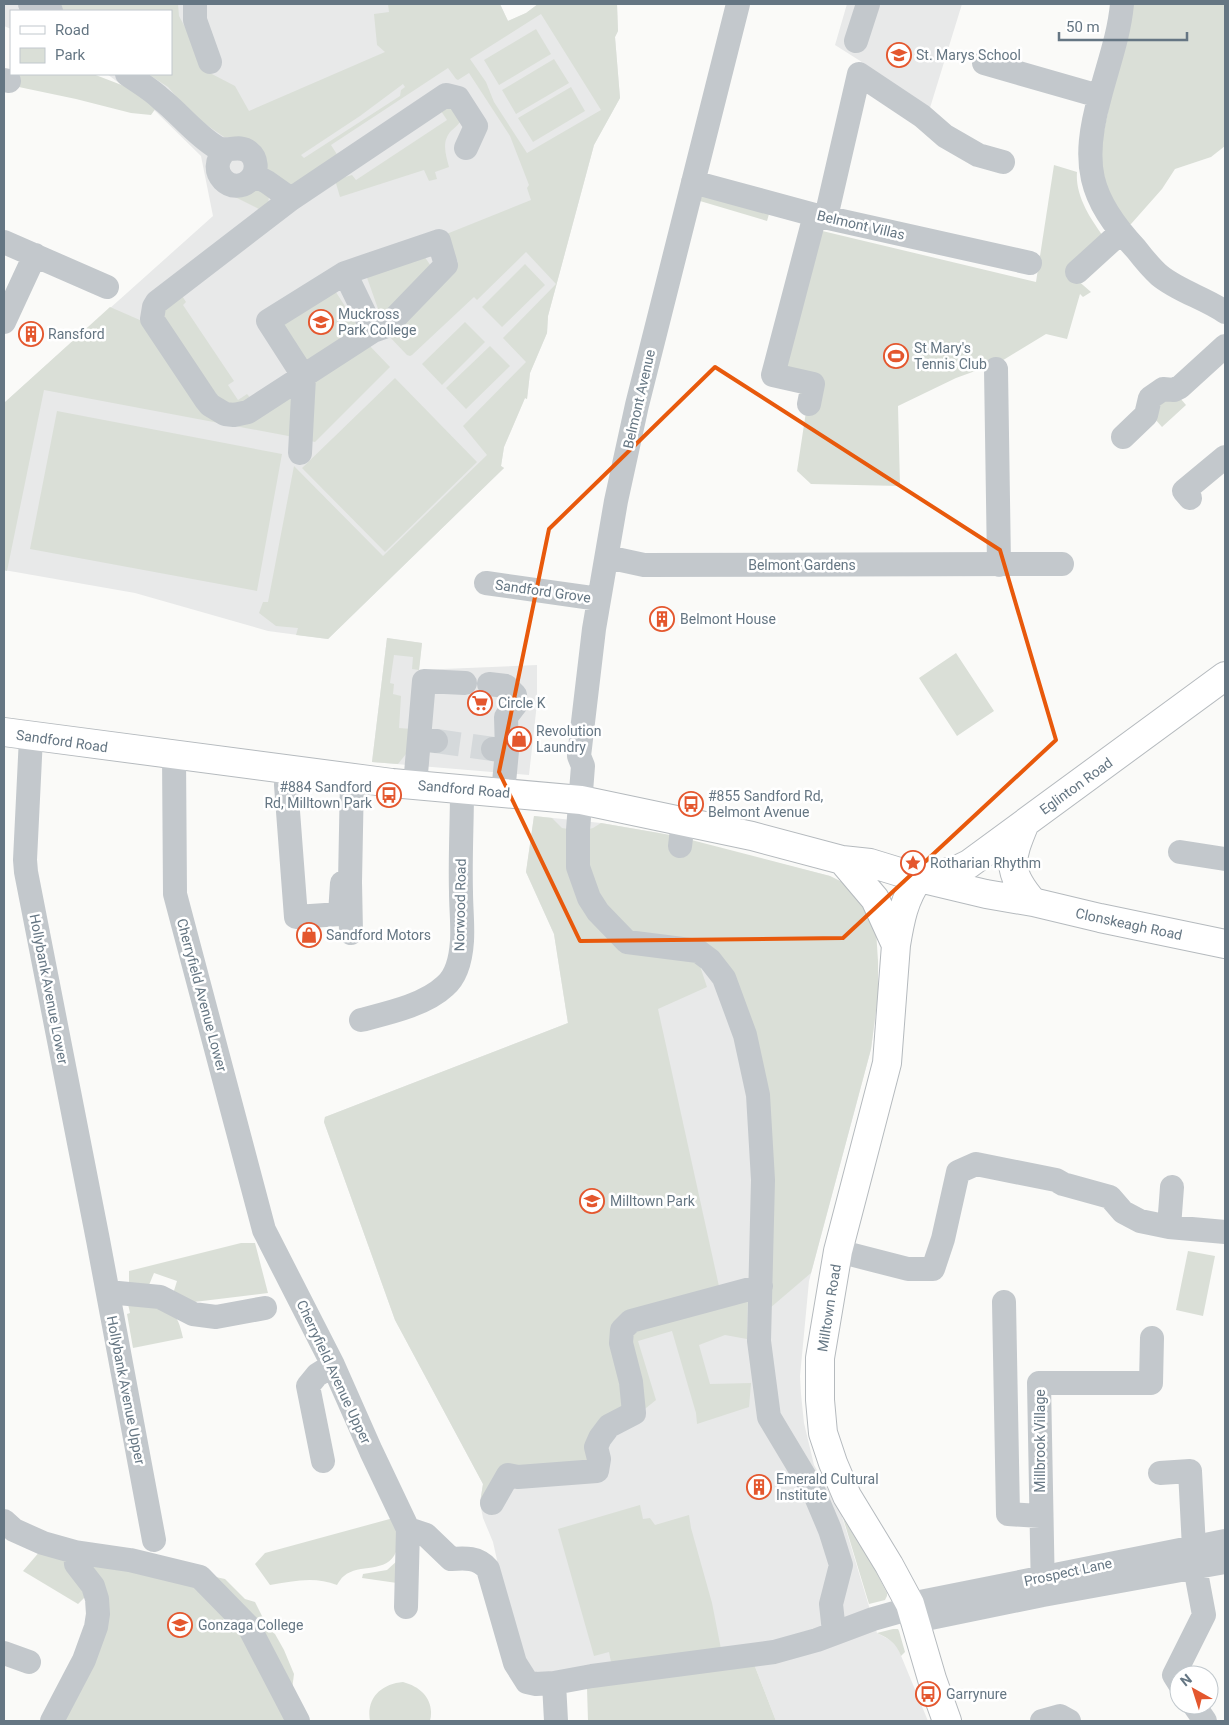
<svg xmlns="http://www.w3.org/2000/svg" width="1229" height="1725" font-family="Roboto,sans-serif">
<rect width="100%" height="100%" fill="#fafaf8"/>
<path fill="#e8e9e9" d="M4 4H500L508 21 526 13 538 4H617L618 31 615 37 620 98 594 145 548 316 547 333 530 373 527 399 525 398 504 447 501 466 504 468 328 639 268 631 135 593 4 570V403L213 216 201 156 151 107 107 74H171V11H11V29L4 26Z
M847 4H962L929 111 865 64 835 45Z
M387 638 422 643 419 670 537 665V703L529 775 372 762Z
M534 816 601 823 659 833 830 876 842 882 878 961V995L871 1049 809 1281 800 1376 801 1394 804 1423 814 1465 841 1513 877 1633 890 1640 897 1646 928 1721H776L754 1664 538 1675 529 1672 509 1614 493 1542 483 1518 480 1503 483 1484 395 1320 324 1122 325 1117 568 1023 554 934 526 872Z"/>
<path fill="#dadfd7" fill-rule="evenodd" d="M56 4H178L179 16 210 73 235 86 249 111 385 52 377 45 374 14 389 12 388 4H500L508 21 526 13 538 4H617L618 31 615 37 620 98 594 145 548 316 547 333 530 373 527 399 525 398 504 447 501 466 504 468 328 639 296 635 298 628 276 626 259 613 263 602H268L294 466 383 556 487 455 463 426 526 362 503 338 556 284 526 252 477 300 474 297 412 355 410 356 407 355 386 333 458 262 444 235 531 200 527 188 529 185 510 136 469 73 458 80 456 79 448 68 331 145 338 156 297 183 287 186 266 170 244 139 224 137 191 114 168 87 148 74H171V11H63ZM541 14 601 110 527 153 494 102 486 82 470 59ZM403 84 405 87 401 90 400 96 304 158 301 155 360 116Z
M1130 4H1225V146L1211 157 1175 169 1162 189 1131 224 1125 225 1110 201 1099 155Z
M536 29 551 54 499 85 484 60Z
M554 59 569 83 516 114 502 90Z
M11 66V74H93L145 94 156 108 151 115 131 113 76 99 14 86 10 72Z
M571 87 585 111 533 142 518 118Z
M452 105 460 122C457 126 454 128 451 131 441 142 446 155 449 167L435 172 437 179 429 181 424 170 340 197 335 180 352 175 356 180 447 120 439 108Z
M1054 165 1077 172C1075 195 1090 218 1103 236L1076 279 1091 292 1083 297 1080 294 1067 339 1046 334 1000 362 956 378 898 406 900 486 811 484 797 471 807 405 813 406 778 373 814 229 1036 282Z
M251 186 269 196 268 206 263 211 225 192Z
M702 195 769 214 767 221 700 201Z
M422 253 433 269 382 320 365 272Z
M525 264 545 285 502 327 482 307Z
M332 286 361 331 308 366 279 322Z
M179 291 186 302 183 305 234 381 228 385 238 400 247 394 254 402 226 409 158 308Z
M110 307 149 324 209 411 299 386V438L44 390 7 571 4 570V403Z
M465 322 485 342 442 385 422 364Z
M367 343 390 367 315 442 310 441V381Z
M490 346 510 366 466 409 446 388Z
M395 378 477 462 385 552 302 468Z
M1180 398 1186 405 1162 427 1155 419 1156 402Z
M57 411 282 454 257 591 30 549Z
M387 638 422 643 419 670 412 669 413 657 394 655 390 683 394 684 393 694 401 696 399 728 412 729 410 749 398 764 372 762Z
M956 653 994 711 957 736 919 678Z
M534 816 552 818 562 828 568 829 604 931 698 960 707 987 658 1009 722 1300 748 1294 747 1339 725 1335 699 1345 710 1384 751 1383 749 1407 697 1424 696 1413 672 1331 638 1341 656 1400 595 1449 590 1465 537 1469 487 1507 480 1503 483 1484 395 1320 324 1122 325 1117 568 1023 554 934 526 872Z
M601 823 676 836 830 876 842 882 868 912 876 930 878 961V995L871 1049 811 1273 763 1314 767 1177 719 961 635 936 590 888 585 830 593 828Z
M241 1243H255L268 1293 194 1302 173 1294 177 1281 154 1273 149 1285H129V1271Z
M1188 1251 1215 1256 1203 1316 1176 1310Z
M149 1302C173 1314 177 1310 183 1338L133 1348 127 1314 130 1313 128 1304Z
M640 1505 643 1519 650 1518 655 1525 689 1515 691 1528 712 1603 721 1649 611 1662 609 1652 594 1656 558 1529Z
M397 1517C397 1526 399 1545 396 1552 387 1574 359 1563 344 1576 341 1578 339 1582 337 1585 315 1576 293 1581 270 1585L255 1564 265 1553Z
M843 1518 873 1566 887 1593V1596L885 1600 869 1604Z
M41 1550 72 1558 87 1595 78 1604 23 1571Z
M81 1558 179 1569 225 1579 245 1599 255 1602 269 1630 275 1634 284 1650 294 1674 288 1721H57L96 1633Z
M398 1560 397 1583 362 1578 363 1574 387 1570Z
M893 1629H898L899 1631 905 1652 901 1656C896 1643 890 1639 877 1633Z
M754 1664 776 1721H588L587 1688Z
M403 1682C422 1687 435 1701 430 1721H370C366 1698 381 1684 403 1682Z"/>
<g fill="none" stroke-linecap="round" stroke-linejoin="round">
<path stroke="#d5d9db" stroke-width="24" stroke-dasharray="24 12" stroke-linecap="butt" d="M436 741 493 749"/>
<defs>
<path id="major" d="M4 732 392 783 581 800 752 836 842 860 870 863 919 878 986 894 1033 902 1100 918 1225 944
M1025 823C1010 859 1006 871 1033 902
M842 860 875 899 896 945
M925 877C941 874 955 872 969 864L1225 676
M919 878C904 898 900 921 896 945L887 1063 838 1251 820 1358V1400L823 1433 833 1463 847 1496 889 1565 910 1604 932 1679 947 1721"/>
</defs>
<use href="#major" stroke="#b5babe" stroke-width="30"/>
<path stroke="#c3c8cc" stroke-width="24" d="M30 4 48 9 51 11
M195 4V20L210 62
M738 4 637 405 616 501 594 629 579 756 583 766 578 830V867L589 898 598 912 627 942 698 951 710 960 724 978 745 1035 758 1095 763 1180 759 1341 769 1417 814 1492 830 1530 841 1565 831 1604 834 1632
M1122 4C1119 36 1108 65 1100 96 1081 163 1088 198 1136 249 1143 258 1150 267 1159 275 1178 291 1205 298 1225 312
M856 41 868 4
M984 63 1099 96
M127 74C138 82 151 89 161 99 180 114 195 134 216 147 227 154 238 143 249 152 257 158 258 171 251 179 233 199 203 171 226 150
M4 80 9 81
M254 175 267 182 291 199 446 95 458 98 476 126 466 148
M693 182 815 215 1030 263
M291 199 157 302 154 307 152 319 206 400 210 405 225 414 234 415 248 412 373 331 387 326 446 265 439 241 345 273 268 321 304 377 300 453
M826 217 859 74 922 116 945 136 978 155 1003 162
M4 242 107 287
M1077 272 1120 233
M345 273 373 331
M4 322 35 255
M996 369 999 565
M809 404 813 384 773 375 815 215
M1123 437 1146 415 1150 398 1163 389 1174 390 1180 387 1225 346
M1190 498 1184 491 1225 457
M607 557 644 565 1062 564
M486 583 599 599
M489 684 506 686 515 695 516 704 506 717 507 751
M31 737 25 860 26 872 98 1240 154 1540
M419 739 424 681 465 683
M493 749 507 751 503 793
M174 756 175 894 264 1230 333 1365 371 1451 408 1529 426 1535 451 1559C465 1558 478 1557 488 1569L515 1663 527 1682 536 1684 554 1683 592 1676 774 1652 817 1640 873 1619 912 1608
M287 769 286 785 296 917 340 914 342 883 350 882
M415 785 419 739 436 741
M680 846 683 821
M1180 852 1225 859
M351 933 350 882 352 778
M361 1020C388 1013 425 1005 445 986 457 976 461 956 462 941 463 925 461 908 461 892 460 857 462 823 462 789
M1169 1227 1225 1232
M838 1251 908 1269H933L943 1239 958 1172 976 1164 1056 1180 1063 1184 1110 1197 1123 1212 1140 1221 1169 1227 1172 1187
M108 1292 160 1297 193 1314 216 1317 265 1308
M1004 1302 1008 1514 1040 1516
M323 1461 308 1386 317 1375 333 1365
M1160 1473 1190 1471 1195 1567 1204 1615 1174 1675 1179 1683
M492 1503 508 1475 518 1477 597 1471 599 1459 596 1447 600 1438 609 1426 634 1413 631 1382 621 1343 622 1330 631 1321 761 1286
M4 1521 14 1530 43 1543 75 1552 130 1560 200 1577 249 1627 298 1721
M1043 1595 1039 1383H1151L1152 1338
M910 1604 1225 1541
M406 1607 408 1529
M916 1621 1043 1595 1225 1562
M4 1653 29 1662
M554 1683 556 1721
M1194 1705 1205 1721
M52 1721 84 1660 96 1627 98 1614 97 1599 93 1586 76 1564 75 1552
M1042 1721 1060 1716 1069 1721"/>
<use href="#major" stroke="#fff" stroke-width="28"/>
</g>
<path fill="none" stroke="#e8590c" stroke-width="4" stroke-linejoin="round" d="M715 367 1000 550 1056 740 843 938 580 941 499 772 549 529Z"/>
<defs>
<symbol id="school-ring" viewBox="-11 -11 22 22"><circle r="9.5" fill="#fff" stroke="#e4572e" stroke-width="1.5"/><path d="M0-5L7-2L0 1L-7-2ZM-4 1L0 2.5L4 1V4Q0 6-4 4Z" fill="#e4572e"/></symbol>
<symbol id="building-ring" viewBox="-11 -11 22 22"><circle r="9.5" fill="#fff" stroke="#e4572e" stroke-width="1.5"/><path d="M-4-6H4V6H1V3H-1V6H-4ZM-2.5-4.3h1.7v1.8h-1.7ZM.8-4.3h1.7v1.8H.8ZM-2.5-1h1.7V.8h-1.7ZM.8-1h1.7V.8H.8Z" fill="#e4572e"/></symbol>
<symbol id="stadium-ring" viewBox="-11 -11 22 22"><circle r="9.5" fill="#fff" stroke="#e4572e" stroke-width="1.5"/><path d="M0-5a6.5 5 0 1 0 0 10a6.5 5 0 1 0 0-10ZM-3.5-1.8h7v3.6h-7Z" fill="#e4572e"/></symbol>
<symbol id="supermarket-ring" viewBox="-11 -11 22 22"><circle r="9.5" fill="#fff" stroke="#e4572e" stroke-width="1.5"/><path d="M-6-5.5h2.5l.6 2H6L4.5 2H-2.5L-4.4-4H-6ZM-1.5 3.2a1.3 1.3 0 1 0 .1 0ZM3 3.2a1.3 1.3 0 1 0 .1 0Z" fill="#e4572e"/></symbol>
<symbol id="shop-ring" viewBox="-11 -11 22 22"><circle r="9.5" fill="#fff" stroke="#e4572e" stroke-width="1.5"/><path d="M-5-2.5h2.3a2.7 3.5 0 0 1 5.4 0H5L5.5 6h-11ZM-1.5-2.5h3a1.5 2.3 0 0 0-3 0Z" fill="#e4572e"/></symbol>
<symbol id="bus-ring" viewBox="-11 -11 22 22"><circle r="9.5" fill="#fff" stroke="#e4572e" stroke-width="1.5"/><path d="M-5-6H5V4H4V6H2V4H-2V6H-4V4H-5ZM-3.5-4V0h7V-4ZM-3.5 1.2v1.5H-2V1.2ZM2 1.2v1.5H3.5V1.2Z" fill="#e4572e"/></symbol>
<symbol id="sight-ring" viewBox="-11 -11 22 22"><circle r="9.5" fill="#fff" stroke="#e4572e" stroke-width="1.5"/><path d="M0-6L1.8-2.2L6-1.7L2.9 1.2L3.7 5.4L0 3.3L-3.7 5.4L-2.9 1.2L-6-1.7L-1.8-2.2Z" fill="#e4572e"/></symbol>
</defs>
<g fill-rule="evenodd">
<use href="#school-ring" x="885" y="41" width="28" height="28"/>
<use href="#school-ring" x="307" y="308" width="28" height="28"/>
<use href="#building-ring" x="17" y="320" width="28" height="28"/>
<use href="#stadium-ring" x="882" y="342" width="28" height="28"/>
<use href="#building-ring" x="648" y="605" width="28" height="28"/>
<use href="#supermarket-ring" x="466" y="689" width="28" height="28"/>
<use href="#shop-ring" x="505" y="725" width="28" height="28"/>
<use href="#bus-ring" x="375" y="781" width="28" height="28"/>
<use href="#bus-ring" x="677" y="790" width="28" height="28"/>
<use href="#sight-ring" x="899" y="849" width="28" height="28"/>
<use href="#shop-ring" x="295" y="921" width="28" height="28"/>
<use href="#school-ring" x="578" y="1187" width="28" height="28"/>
<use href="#building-ring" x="745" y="1473" width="28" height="28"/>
<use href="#school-ring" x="166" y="1611" width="28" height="28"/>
<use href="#bus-ring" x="914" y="1680" width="28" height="28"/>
</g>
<g text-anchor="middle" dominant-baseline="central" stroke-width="5" stroke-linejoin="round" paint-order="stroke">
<g font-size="14" fill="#657683" stroke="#fff" text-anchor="start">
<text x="916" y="55">St. Marys School</text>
<text x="338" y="314">Muckross<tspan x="338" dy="16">Park College</tspan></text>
<text x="48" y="334">Ransford</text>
<text x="914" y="348">St Mary's<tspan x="914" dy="16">Tennis Club</tspan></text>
<text x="680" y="619">Belmont House</text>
<text x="498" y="703">Circle K</text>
<text x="536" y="731">Revolution<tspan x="536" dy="16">Laundry</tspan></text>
<text x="372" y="787" text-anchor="end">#884 Sandford<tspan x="372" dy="16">Rd, Milltown Park</tspan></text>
<text x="708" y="796">#855 Sandford Rd,<tspan x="708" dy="16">Belmont Avenue</tspan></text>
<text x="930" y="863">Rotharian Rhythm</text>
<text x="326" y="935">Sandford Motors</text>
<text x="610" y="1201">Milltown Park</text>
<text x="776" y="1479">Emerald Cultural<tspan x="776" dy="16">Institute</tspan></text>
<text x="198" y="1625">Gonzaga College</text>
<text x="946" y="1694">Garrynure</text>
</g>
<g font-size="14" fill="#657683" stroke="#fff">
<text transform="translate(861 225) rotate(13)">Belmont Villas</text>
<text transform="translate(639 399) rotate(-77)">Belmont Avenue</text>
<text x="802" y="565">Belmont Gardens</text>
<text transform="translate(543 591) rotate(8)">Sandford Grove</text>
<text transform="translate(62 741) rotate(8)">Sandford Road</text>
<text transform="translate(1076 786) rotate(-36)">Eglinton Road</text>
<text transform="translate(464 789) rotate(5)">Sandford Road</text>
<text transform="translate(460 905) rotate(-89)">Norwood Road</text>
<text transform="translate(1129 924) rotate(12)">Clonskeagh Road</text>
<text transform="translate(49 989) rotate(79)">Hollybank Avenue Lower</text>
<text transform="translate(202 995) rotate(75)">Cherryfield Avenue Lower</text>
<text transform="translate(829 1308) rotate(-81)">Milltown Road</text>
<text transform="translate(334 1372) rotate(65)">Cherryfield Avenue Upper</text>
<text transform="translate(126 1390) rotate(79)">Hollybank Avenue Upper</text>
<text transform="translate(1040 1441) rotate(-90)">Millbrook Village</text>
<text transform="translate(1068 1572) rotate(-12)">Prospect Lane</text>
</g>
</g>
<rect width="1229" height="1725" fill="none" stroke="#657683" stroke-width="10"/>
<rect x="10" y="10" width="162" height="65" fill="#ffffff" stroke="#c1c8cd"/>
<rect x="20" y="26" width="25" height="8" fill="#ffffff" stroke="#c1c8cd"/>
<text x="55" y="35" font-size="15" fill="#657683">Road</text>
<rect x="20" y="48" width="25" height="15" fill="#dadfd7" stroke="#c1c8cd"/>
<text x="55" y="60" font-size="15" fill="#657683">Park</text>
<g transform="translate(1194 1690) rotate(321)"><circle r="24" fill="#ffffff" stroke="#c1c8cd"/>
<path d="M0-4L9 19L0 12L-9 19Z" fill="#e4572e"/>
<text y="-8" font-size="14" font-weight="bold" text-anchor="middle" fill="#657683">N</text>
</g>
<path d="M1059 32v8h128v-8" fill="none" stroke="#657683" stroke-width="2.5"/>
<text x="1066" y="32" font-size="15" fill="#657683" stroke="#ffffff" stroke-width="4" paint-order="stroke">50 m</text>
</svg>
